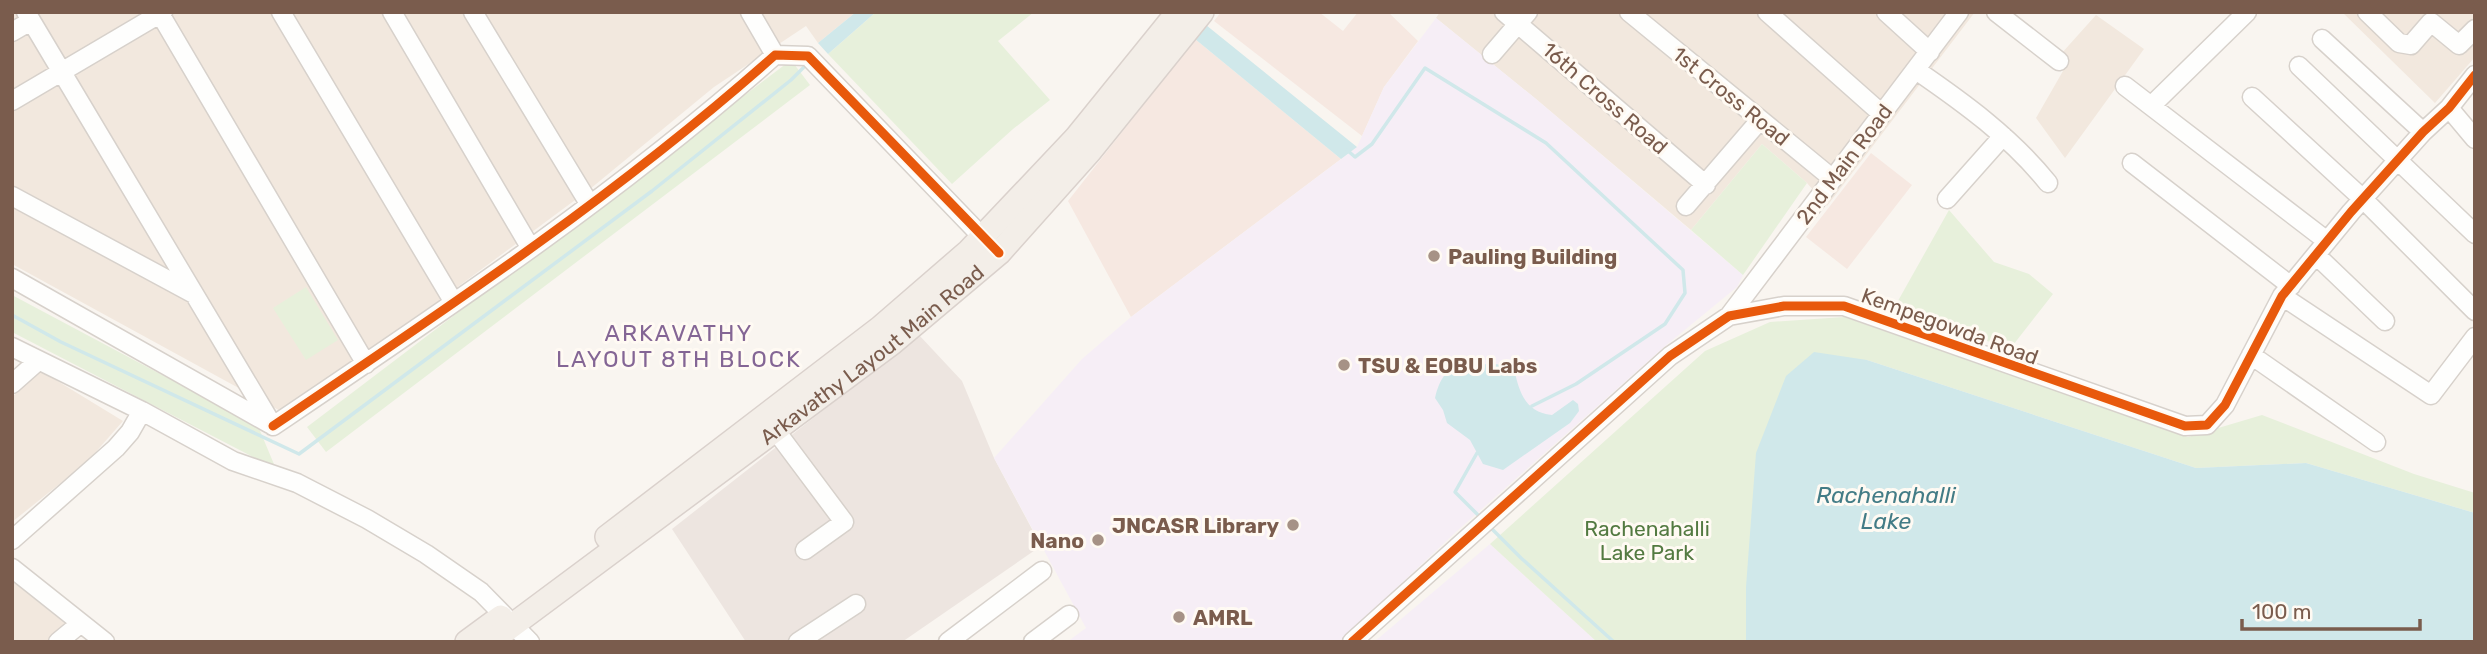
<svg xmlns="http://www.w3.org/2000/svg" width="2487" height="654" font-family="Rubik,sans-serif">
<rect width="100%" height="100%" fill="#f9f5f0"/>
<path fill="#f2e8de" d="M12 12H856L818 43 806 26 714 87 590 189 286 414 12 264Z
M1440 12H1975L1827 206 1807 183 1762 144 1691 230 1536 99 1436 18Z
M2342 12H2475V57L2435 103Z
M2096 15 2144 49 2065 158 2036 118 2063 71 2052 64Z
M41 371 123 421 87 462 12 522V397Z
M12 581 67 625 46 642H12Z"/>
<path fill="#f6e8e1" d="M1221 12H1319L1343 31 1358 12H1388L1418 41 1384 87 1362 136 1214 21Z
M1195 39 1341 159 1131 317 1068 201Z
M1871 153 1912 185 1847 269 1806 237Z"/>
<path fill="#ede5e0" d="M919 335 962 381 994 458 1041 546 902 642H746L672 529Z"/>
<path fill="#f6eef6" d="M1436 18 1536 99 1743 275 1737 287 1664 347 1457 531 1339 642H1067L1086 628 994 458 1082 359 1131 317 1357 147 1384 87Z
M1490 544 1597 642H1374Z"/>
<path fill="#e7f0db" d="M876 12H1034L998 41 1050 100 1013 129 952 184 828 54Z
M791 60 810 85 326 452 307 427Z
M1762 144 1807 183 1743 275 1691 230Z
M1949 210 1994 262 2029 274 2053 294 2010 349 1894 308Z
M306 287 338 340 306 360 273 308Z
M12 295 258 426 276 469 12 332Z
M1844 317 2188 437 2262 415 2414 474 2475 493V513L2306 463 2196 468 1867 360 1746 587V642H1597L1490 544 1705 351 1770 322Z"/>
<path fill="#d0e8ea" d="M856 12H876L828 54 818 43Z
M1206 25 1357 147 1341 159 1195 39Z
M1814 352 1867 360 2196 468 2306 463 2475 513V642H1746V587L1756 453 1786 376Z
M1468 362C1483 367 1501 361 1514 368 1519 392 1525 412 1552 415L1573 400 1578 404 1579 411 1570 423 1503 470 1483 464 1470 440 1447 423 1443 410 1435 398C1439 380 1448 364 1468 362Z"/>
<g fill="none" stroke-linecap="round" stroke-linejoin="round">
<path stroke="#d0e8ea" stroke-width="3.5" d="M1347 150 1355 157 1372 144 1425 68 1546 143 1683 270 1685 293 1665 324 1576 384 1532 406
M12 315 61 342 299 454 652 191 791 80 808 63
M1477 453 1455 492 1482 519
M1490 527 1521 558 1614 642"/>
<defs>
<path id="minor" d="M26 12 273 426
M159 12 366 364
M281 12 453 301
M392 12 530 247
M473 12 590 205
M750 12 775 55
M1504 12 1706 185
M1629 12 1833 179
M1767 12 1882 114
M1886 12 1930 52
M1996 12 2059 61
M2367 12 2399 43 2411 45 2431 22 2459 45 2475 29
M12 32 31 21
M2322 39 2423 132
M1492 54 1528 12
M2299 66 2475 234
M1916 70C1964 103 2011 137 2048 183
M2125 86 2327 241
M2252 97 2363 199 2475 311
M12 101 163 12
M2151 106 2247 12
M2449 108 2475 139
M2132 163 2291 286
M12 196 194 294
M1947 199 2003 136
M1686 206 1760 120
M2316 255 2385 321
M12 278 270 424
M2282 296 2431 395 2475 337
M1729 316 1959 12
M12 347 142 411 233 461 297 483 367 519 426 554 481 592 530 642
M2251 355 2376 442
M12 384 38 361
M273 426C445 310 620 193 775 55L808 56 991 246
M776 431 844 522 805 550
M12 540 116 448 130 432 142 411
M12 568 105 642
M58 642 81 623
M798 642 856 604
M948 642 1042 571
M1033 642 1069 615
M1352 642 1670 356 1729 316 1784 306H1844L2185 426 2207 425 2225 405 2282 296 2351 212 2423 132 2449 108 2475 75"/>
<g id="major">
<path d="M607 537 880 328 969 251 1076 138 1178 12"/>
<path d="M467 642 501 617"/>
<path id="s1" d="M490 642 892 343 999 253 1090 151 1202 12"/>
</g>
</defs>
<use href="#minor" stroke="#d7d1cb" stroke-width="21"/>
<use href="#major" stroke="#dad1cc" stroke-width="26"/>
<use href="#minor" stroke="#fefefd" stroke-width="18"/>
<use href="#major" stroke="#f3eee8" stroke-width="23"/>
<defs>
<path id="cycleway" d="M273 426C445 310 620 193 775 55L808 56 999 253
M1352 642 1670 356 1729 316 1784 306H1844L2185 426 2207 425 2225 405 2282 296 2351 212 2423 132 2449 108 2475 75"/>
</defs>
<use href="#cycleway" stroke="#fffaf3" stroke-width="13"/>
<use href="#cycleway" stroke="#e8590c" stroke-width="9"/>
</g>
<g fill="#a69286" stroke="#fffaf3" stroke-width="2.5">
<circle cx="1434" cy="256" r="7"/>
<circle cx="1344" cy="365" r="7"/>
<circle cx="1293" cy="525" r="7"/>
<circle cx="1098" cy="540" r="7"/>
<circle cx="1179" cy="617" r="7"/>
</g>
<g text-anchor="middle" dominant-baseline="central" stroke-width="6" stroke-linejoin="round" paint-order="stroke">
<g font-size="21" fill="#7a5c4d" stroke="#fffaf3">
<text transform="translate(1731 96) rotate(39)">1st Cross Road</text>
<text transform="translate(1605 98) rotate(41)">16th Cross Road</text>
<text transform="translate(1844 164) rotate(-53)">2nd Main Road</text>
<text transform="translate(1950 326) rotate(20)">Kempegowda Road</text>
<text stroke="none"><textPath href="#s1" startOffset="478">Arkavathy Layout Main Road</textPath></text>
</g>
<g font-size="21" font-weight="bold" fill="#7a5c4d" stroke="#fffaf3" text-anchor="start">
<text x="1448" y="256">Pauling Building</text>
<text x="1358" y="365">TSU &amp; EOBU Labs</text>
<text x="1279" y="525" text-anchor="end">JNCASR Library</text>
<text x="1084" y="540" text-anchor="end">Nano</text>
<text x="1193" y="617">AMRL</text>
</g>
<g font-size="21" fill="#537a41" stroke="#fffaf3">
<text x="1647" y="528">Rachenahalli<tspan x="1647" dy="24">Lake Park</tspan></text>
</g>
<g font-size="23" letter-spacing="2" fill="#846695" stroke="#fffaf3">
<text x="679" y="333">ARKAVATHY<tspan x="679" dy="26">LAYOUT 8TH BLOCK</tspan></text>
</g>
<g font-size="23" font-style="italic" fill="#437c86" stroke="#fffaf3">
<text x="1886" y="495">Rachenahalli<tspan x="1886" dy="26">Lake</tspan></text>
</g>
</g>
<rect width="2487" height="654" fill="none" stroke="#7a5c4d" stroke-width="28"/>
<path d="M2242 619v10h178v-10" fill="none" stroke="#7a5c4d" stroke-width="3.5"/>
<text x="2252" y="619" font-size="21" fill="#7a5c4d" stroke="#fffaf3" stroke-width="5" paint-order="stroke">100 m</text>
</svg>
